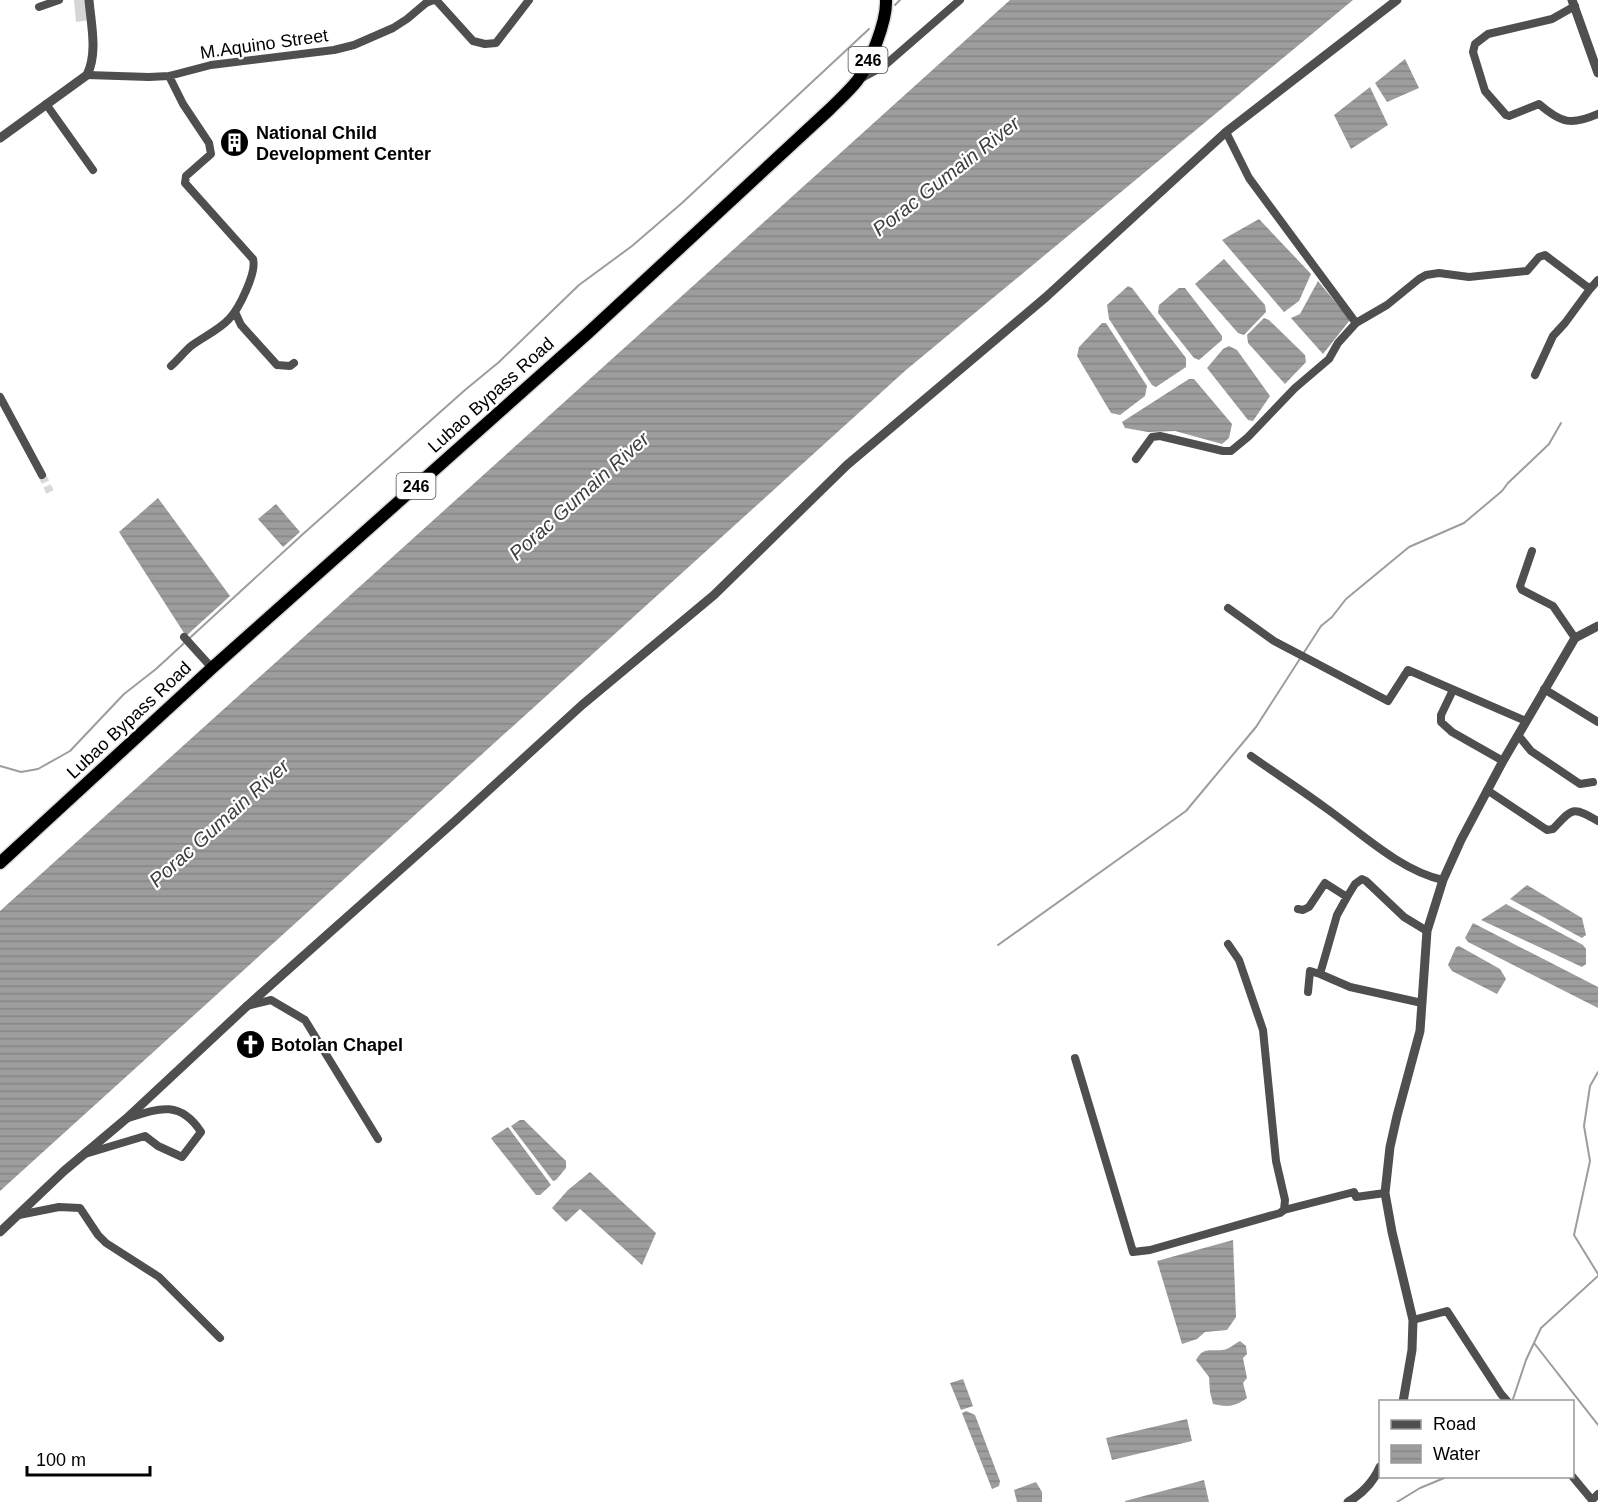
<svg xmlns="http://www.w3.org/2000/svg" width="1598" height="1502" font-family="Arial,sans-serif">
<defs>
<pattern id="water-rules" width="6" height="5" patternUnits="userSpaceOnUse" patternTransform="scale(1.5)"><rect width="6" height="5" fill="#9d9d9d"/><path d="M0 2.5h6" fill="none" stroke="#858585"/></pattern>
</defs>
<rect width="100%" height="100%" fill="#fff"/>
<path fill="#d6d6d6" d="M74 0H88L90 20 76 22Z"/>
<path fill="url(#water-rules)" d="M1010 0H1353L906 370 0 1191V911Z
M1405 59 1419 88 1387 102 1375 83Z
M1370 87 1388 125 1351 149 1334 115Z
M1259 219 1311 274 1299 301 1284 312 1222 240Z
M1224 259 1265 305 1266 312 1244 335 1238 333 1195 284Z
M1318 281 1350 320 1323 354 1291 318 1300 314Z
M1128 286 1132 288 1186 358V367L1156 387 1152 385 1109 319 1107 305Z
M1179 288H1185L1222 336V340L1199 360 1194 358 1158 313 1159 305Z
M1264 318 1269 320 1305 355 1306 362 1285 384 1248 343 1247 335Z
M1102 323H1106L1147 386 1145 396 1120 415 1111 413 1077 356 1079 347Z
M1229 346 1237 350 1270 396 1253 421 1248 420 1207 368 1223 349Z
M1189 379H1194L1232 424 1229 438 1222 444 1175 431 1148 432 1125 428 1122 422Z
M158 498 230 596 186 636 119 532Z
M276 504 300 532 283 547 258 519Z
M1527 885 1582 918 1586 935 1582 938 1510 899Z
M1506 904 1583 945 1586 949V964L1582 967 1481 920Z
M1473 923 1598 987V1008L1468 942 1465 938Z
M1459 946 1500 969 1506 979 1497 994 1452 971 1448 965 1456 947Z
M520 1120H524L566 1161V1168L556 1180 553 1181 511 1126Z
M508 1127 551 1185 540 1195H536L493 1141 491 1138Z
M590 1172 656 1233 642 1265 580 1209 566 1222 552 1208 568 1190Z
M1233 1240 1236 1317 1227 1330 1205 1332 1197 1339 1182 1344 1157 1261Z
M1240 1341 1246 1346 1247 1354 1243 1358 1247 1378 1243 1383 1247 1398C1235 1407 1227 1407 1213 1404L1210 1392 1209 1377 1196 1360C1203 1347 1209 1351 1222 1350 1228 1350 1234 1344 1240 1341Z
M963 1379 973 1406 961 1410 950 1383Z
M966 1411 975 1415 1000 1481 999 1486 992 1489 962 1413Z
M1187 1419 1192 1441 1112 1460 1106 1438Z
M1204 1480 1209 1502H1125V1501Z
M1036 1482 1042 1492V1502H1017L1014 1490Z"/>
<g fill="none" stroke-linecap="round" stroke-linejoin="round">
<path stroke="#9d9d9d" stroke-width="2" d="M895 5 900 0
M0 766 21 772 38 769 70 751 124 694 156 669 303 534 465 390 499 362 579 285 632 246 682 203 869 29
M998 945 1186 811 1256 727 1321 626 1332 617 1346 599 1409 547 1464 523 1502 491 1508 483 1549 444 1561 423
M1598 1072 1590 1086 1584 1126 1590 1161 1574 1235 1598 1274
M1534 1343 1598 1425
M1512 1402 1526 1360 1541 1328 1598 1276
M1397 1502 1420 1488 1449 1476"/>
<path stroke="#d9d9d9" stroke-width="8" stroke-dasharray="8 4" stroke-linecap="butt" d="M42 475 50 492"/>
<defs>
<path id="trunk" d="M0 863 212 668 588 333 830 109C839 100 849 91 857 81 870 64 887 21 886 0"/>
</defs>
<use href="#trunk" stroke="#dbdbdb" stroke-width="15"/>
<path stroke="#4f4f4f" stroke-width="8" d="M433 0 437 1 473 41 485 44 496 43 529 0
M1575 6 1552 19 1488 34 1475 44 1473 52 1485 91 1506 115 1509 116 1539 104C1561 123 1571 126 1598 114
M39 7 59 0
M87 75 149 77 169 76 211 65 334 50 354 45 393 28 407 19 426 3 433 0
M169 76 183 104 209 143 211 154 186 176 185 183 253 259C257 272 239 309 229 319 219 330 203 337 191 346 184 352 178 360 171 366
M860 79 884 66 960 0
M46 104 93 170
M1226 132 1249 178 1356 323
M235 312 241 325 277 365 290 366 294 363
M1535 375 1553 336 1565 323 1590 289
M0 397 42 475
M1136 459 1152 437 1160 436 1223 451H1231L1248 437 1295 388 1329 359 1338 343 1356 323 1387 305 1419 279 1426 275 1439 273 1469 277 1527 271 1539 257 1545 255 1590 289 1598 280
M1532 551 1520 586 1522 590 1553 606 1575 638
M1228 608 1274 641 1388 701 1408 670 1526 721
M184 637 212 668
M1544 689 1598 722
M1453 690 1441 715V722L1452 732 1503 761
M1518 735 1531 751 1580 784 1593 782
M1251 756C1275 773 1300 789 1323 806 1359 831 1400 871 1443 880
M1487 790 1547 830 1553 829C1573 808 1572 806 1598 821
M1347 897 1337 915 1320 974 1350 987 1422 1003
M1298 909 1303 910 1309 907 1325 883 1347 897 1355 884 1362 879 1366 881 1404 917 1427 931
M1228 944 1239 960 1263 1030 1276 1161 1285 1200 1284 1210 1354 1192 1356 1197 1385 1193
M1308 992 1310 971 1320 974
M247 1006 271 1000 305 1020 378 1139
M1075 1058 1133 1252 1150 1250 1280 1213 1284 1210
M85 1154 145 1136 158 1146 182 1157 201 1132C180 1100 159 1108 128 1118
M19 1215 59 1207 80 1208 98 1235 106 1243 159 1277 220 1338
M1413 1320 1447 1311 1501 1394 1508 1402
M1572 1476 1592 1500 1598 1494"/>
<path stroke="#4f4f4f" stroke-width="9" d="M1572 0 1598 73
M0 138 87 75C98 53 91 24 89 0
M0 1232 64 1171 127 1118 246 1007 455 821 582 705 714 595 847 465 1046 297 1226 132 1397 0
M1403 1402 1412 1350 1413 1320 1392 1232 1385 1193 1390 1147 1397 1116 1420 1031 1427 931 1443 880 1461 840 1503 761 1575 638 1598 626
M1348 1502C1363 1493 1373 1483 1380 1467"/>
<use href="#trunk" stroke="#000" stroke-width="12"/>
</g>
<defs>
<symbol id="building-disc" viewBox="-11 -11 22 22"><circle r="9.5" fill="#000" stroke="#fff"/><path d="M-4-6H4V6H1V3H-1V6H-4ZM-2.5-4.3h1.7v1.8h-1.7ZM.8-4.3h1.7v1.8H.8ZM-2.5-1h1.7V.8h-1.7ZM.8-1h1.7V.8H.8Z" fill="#fff"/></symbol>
<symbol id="church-disc" viewBox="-11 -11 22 22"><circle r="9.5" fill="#000" stroke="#fff"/><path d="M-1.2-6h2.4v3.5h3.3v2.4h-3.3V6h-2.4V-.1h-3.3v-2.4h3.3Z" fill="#fff"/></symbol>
</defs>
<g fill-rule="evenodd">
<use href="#building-disc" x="218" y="126" width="33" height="33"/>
<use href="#church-disc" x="234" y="1028" width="33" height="33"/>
</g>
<g text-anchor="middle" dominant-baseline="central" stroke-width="4.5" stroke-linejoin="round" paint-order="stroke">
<g fill="#fff" stroke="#4c4c4c" stroke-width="1.5">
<rect x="848.5" y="47" width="39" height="26" rx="4.5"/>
<rect x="396.5" y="473" width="39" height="26" rx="4.5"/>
</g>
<g font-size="16" font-weight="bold" fill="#000">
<text x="868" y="60">246</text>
<text x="416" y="486">246</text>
</g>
<g font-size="18" fill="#000" stroke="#fff">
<text transform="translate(264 44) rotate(-8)">M.Aquino Street</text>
<text transform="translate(491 395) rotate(-42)">Lubao Bypass Road</text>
<text transform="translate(129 720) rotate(-43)">Lubao Bypass Road</text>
</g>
<g font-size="18" font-weight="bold" fill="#000" stroke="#fff" text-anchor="start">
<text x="256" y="133">National Child<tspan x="256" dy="21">Development Center</tspan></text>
<text x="271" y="1045">Botolan Chapel</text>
</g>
<g font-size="20" font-style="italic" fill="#3e3e3e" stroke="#fff">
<text transform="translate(946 176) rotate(-38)">Porac Gumain River</text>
<text transform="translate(579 496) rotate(-42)">Porac Gumain River</text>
<text transform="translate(219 823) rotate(-42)">Porac Gumain River</text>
</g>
</g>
<rect x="1379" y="1400" width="195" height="78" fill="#ffffff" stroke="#999999" stroke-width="1.5"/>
<rect x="1391" y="1420" width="30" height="9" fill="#4f4f4f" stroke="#999999" stroke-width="1.5"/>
<text x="1433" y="1430" font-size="18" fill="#000000">Road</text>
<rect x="1391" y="1445" width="30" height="18" fill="url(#water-rules)" stroke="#999999" stroke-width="1.5"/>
<text x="1433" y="1460" font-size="18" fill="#000000">Water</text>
<path d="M27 1466v9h123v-9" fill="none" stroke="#000000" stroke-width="3"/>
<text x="36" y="1466" font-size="18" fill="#000000" stroke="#ffffff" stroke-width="4.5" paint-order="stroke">100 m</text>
</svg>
